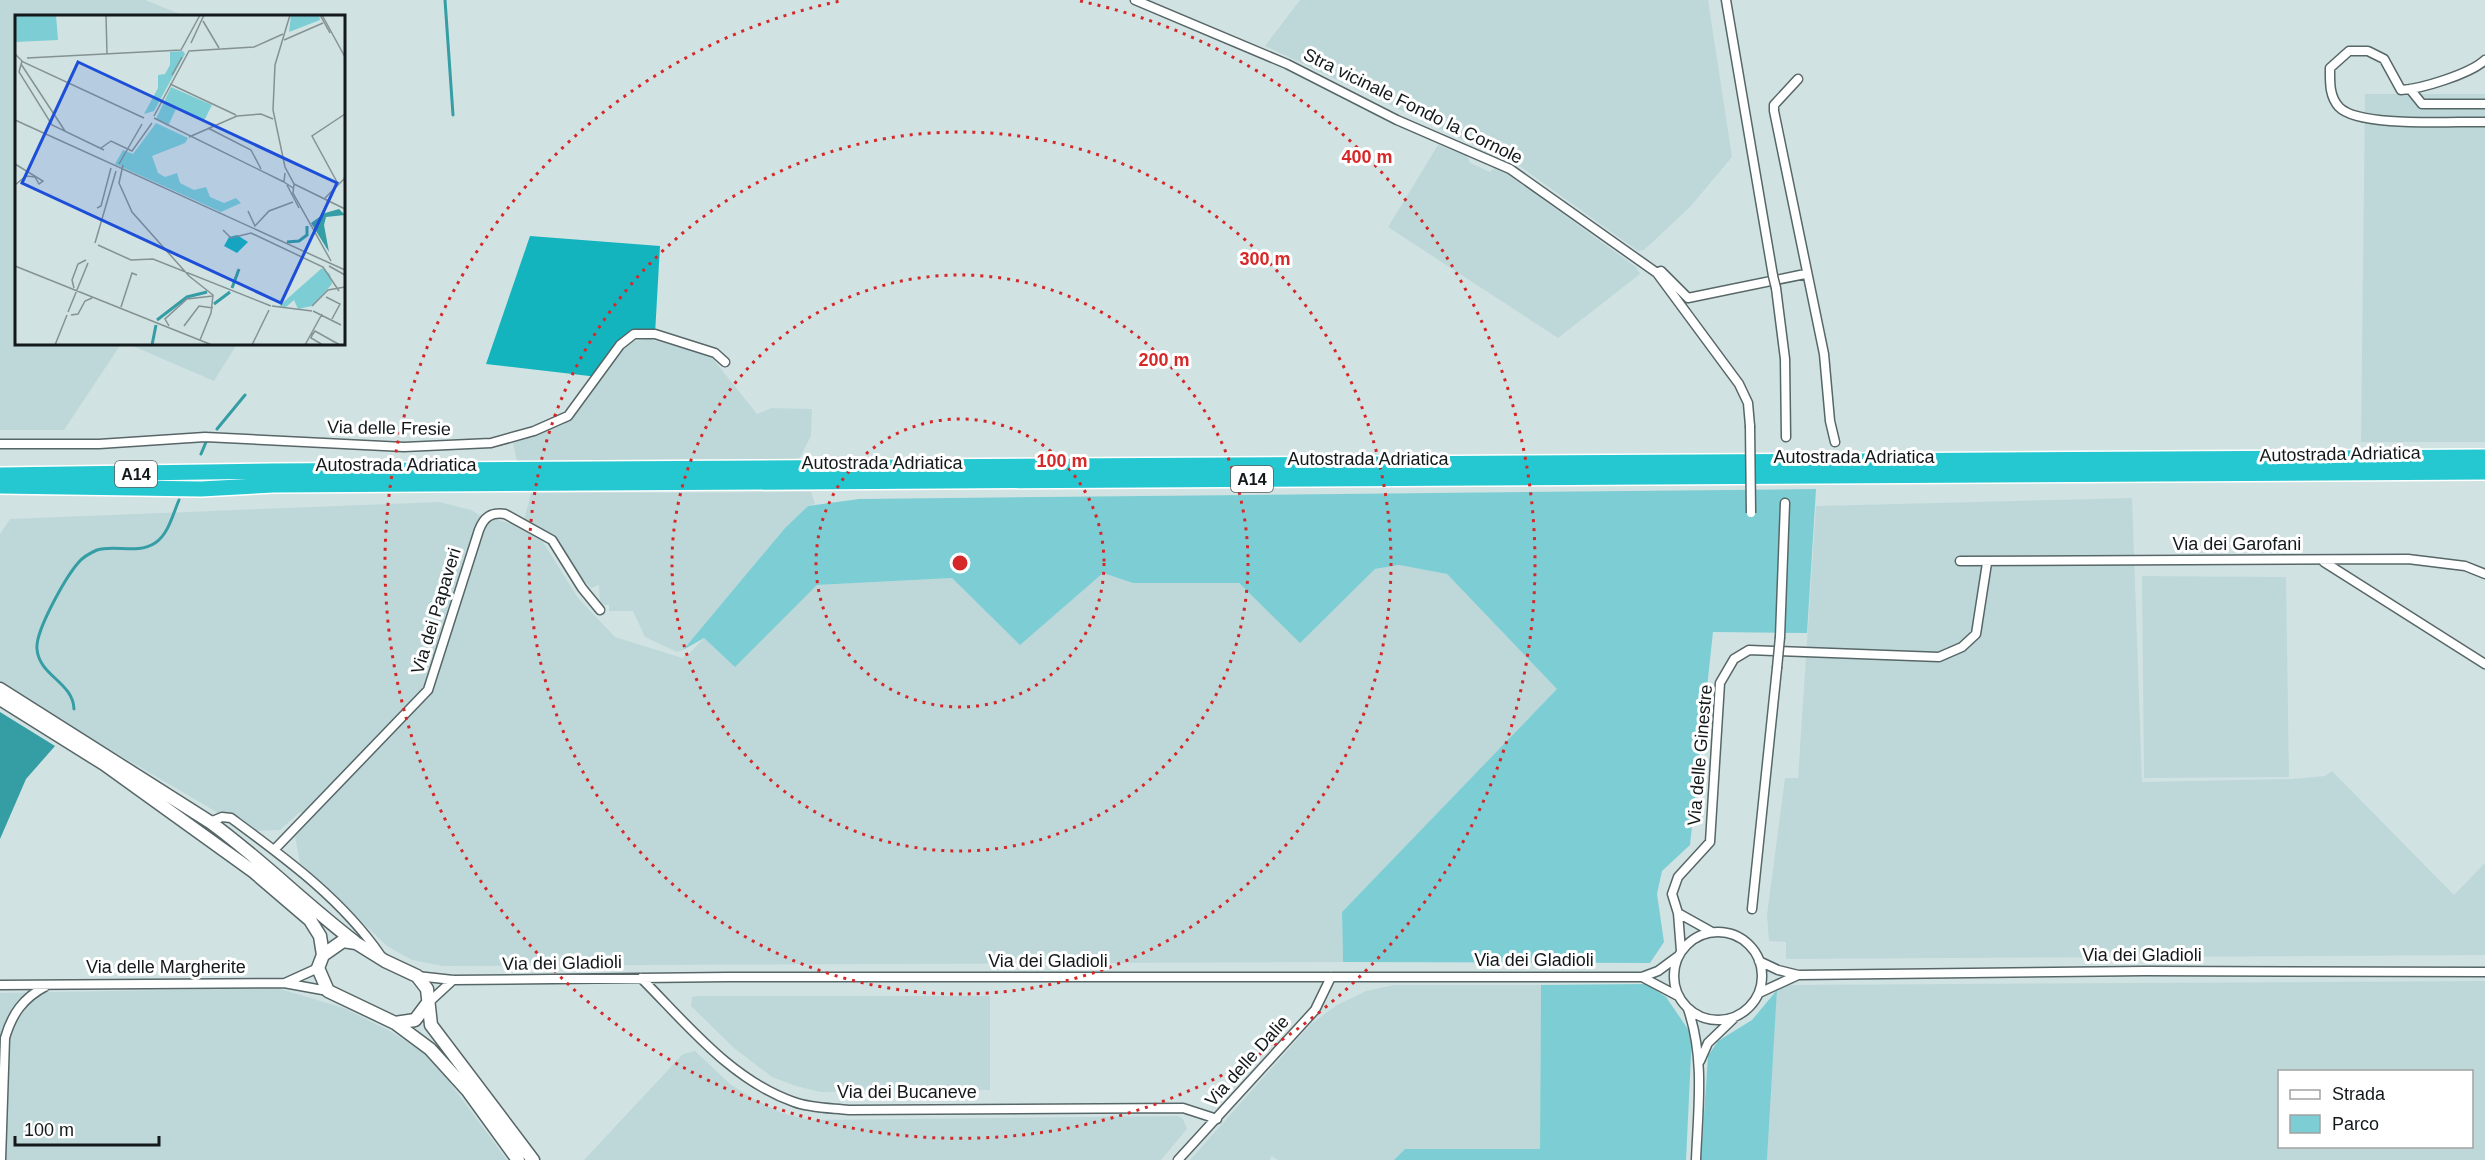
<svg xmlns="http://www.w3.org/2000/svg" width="2485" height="1160" font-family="Arial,sans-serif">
<rect width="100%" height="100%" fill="#d1e2e3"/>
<path fill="#bed8da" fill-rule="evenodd" d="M0 0H145L185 16H16V344H121L64 430H0Z
M1300 0H1708L1732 157 1690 207 1644 250 1638 251 1521 167 1265 46Z
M2365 94H2485V442H2361Z
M1438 145 1467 156 1470 163 1490 172 1494 168 1507 174 1636 267 1640 274 1558 338 1388 227Z
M649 339 687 349 713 359 757 414 772 408 812 409 811 436 799 459 517 461 513 443 560 426 569 420 628 342Z
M128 344H237L214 381Z
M811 492 815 504 808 506 785 528 683 650 677 652 645 637 633 611H609V605H600L599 585 591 588 578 574 555 538 524 520 531 493Z
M2132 498 2142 782 2292 779 2325 776 2332 771 2454 895 2485 863V955L1786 959V942L1769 941 1767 915 1785 778H1798L1816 506Z
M439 502 471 510 490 522 496 519 511 524 543 542 578 598 615 637 682 658 688 655 704 638 735 666 817 585 952 578 1020 644 1103 573 1133 583H1239L1300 642 1375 569 1399 565 1447 574 1558 689 1342 912 1343 962 443 966 412 960 387 946 300 863 295 837 308 820 300 812 280 830 249 831 0 685V534L10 519Z
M2142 576 2286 577 2289 777 2144 778Z
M2485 981V1160H1767L1777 990 1790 985ZM2280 1072H2472V1146H2280Z
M1394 985H1541L1540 1149H1406L1394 1160H1278L1271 1156 1270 1160H1190L1311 1024 1337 1005 1366 991Z
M277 988 344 1008 390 1031 431 1057 507 1160H0V993Z
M697 996H990V1090L821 1092 796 1086 772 1077 734 1048 691 1006 692 997Z
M695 1051 730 1084 755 1100 782 1113 809 1120 1178 1116 1183 1119 1187 1129 1161 1160H584L683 1054Z"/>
<path fill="#7dced4" d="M1816 489 1807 633 1713 632 1690 845 1662 871 1657 894 1664 942 1650 963 1343 962 1342 912 1557 689 1447 574 1399 565 1375 569 1300 643 1239 583H1133L1103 573 1020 645 952 578 817 585 735 667 704 638 683 650 785 528 808 506 859 499Z
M1646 984 1666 997 1692 1035 1686 1160H1394L1405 1149H1540L1541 985Z
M1777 990 1767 1160H1701L1708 1056 1718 1041 1752 1020Z"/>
<path fill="#14b4be" d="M530 236 660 246 655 334H634L598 377 486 364Z"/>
<path fill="#359da4" d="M0 712 55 746 26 779 0 839Z"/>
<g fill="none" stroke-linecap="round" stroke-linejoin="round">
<path stroke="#359da4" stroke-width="3" d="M445 0 453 115
M217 429 245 395
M201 454 206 442
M74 709C73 682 39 676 37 649 35 631 66 577 78 563 82 558 90 553 97 550 115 544 137 555 155 543 168 535 173 514 179 500"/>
<defs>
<path id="street" d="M1135 0 1287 64 1397 120 1510 169 1657 273 1739 384 1748 403 1750 426
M1726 0 1773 276
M2485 60C2470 74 2421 89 2401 90L2384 59 2368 51H2349L2330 68C2330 82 2329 96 2339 107 2359 128 2455 121 2485 122
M1798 79 1774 105V111L1824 354 1830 421 1835 442
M2410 89 2422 104H2485
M1658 272 1661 271 1688 298 1805 274
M1776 288 1785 359 1786 437
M0 444H99L205 437 404 447 491 443 534 431 568 416 620 345 634 334H655L715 353 725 362
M1960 561 2408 559 2465 566 2485 574
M2324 562 2485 664
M1780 637 1785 503
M210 822 222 817 231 818C285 858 342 899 381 956
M274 850 428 690 479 530C484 517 491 512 505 514L552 540 582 588 600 610
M1752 909 1777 668
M1678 913 1712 932
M1674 976a44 44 0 1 1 88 0a44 44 0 1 1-88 0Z
M1681 951 1678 913 1672 894 1678 877 1710 842 1720 683 1734 659 1749 650 1939 657 1962 647 1976 634 1987 563
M1759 961 1778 970 1798 975 2144 971 2485 972
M417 976 453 980 728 977H1642L1658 971 1677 957
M1642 977 1678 996
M641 978C687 1024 731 1080 794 1102 810 1108 831 1108 849 1110L1183 1108 1217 1119
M285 983 318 968
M0 985 284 983 328 991
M1759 993 1798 975
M427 1004 453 980
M1688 1009C1705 1058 1698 1109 1696 1160
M1700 1061 1708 1043 1734 1018
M1 1160 5 1038C12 1014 23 998 46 986
M1178 1160 1315 1010 1331 977"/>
<path id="secondary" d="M0 689 210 822C261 859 305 904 355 942
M0 699 104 764 254 872 310 920 320 936 323 955
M395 1023 415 1020 427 1004
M518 1160 468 1091 430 1049 395 1023 328 991 318 968 323 955 343 941 356 943 385 961 417 976 427 989 431 1025 533 1160"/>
<path id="highway" d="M0 475 272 471 2485 457
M0 486 201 489 273 485 2485 472"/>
</defs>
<use href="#street" stroke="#576667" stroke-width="11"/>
<use href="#secondary" stroke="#576667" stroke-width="15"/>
<use href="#highway" stroke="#fff" stroke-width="18"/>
<use href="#street" stroke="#fff" stroke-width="8"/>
<use href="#secondary" stroke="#fff" stroke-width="12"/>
<use href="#highway" stroke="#25c7d1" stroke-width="15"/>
<defs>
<path id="street-bridge" d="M1773 276 1776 288
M1750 426 1751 513
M1777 668 1780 637"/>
</defs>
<use href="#street-bridge" stroke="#576667" stroke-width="11" stroke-linecap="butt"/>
<use href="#street-bridge" stroke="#fff" stroke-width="8"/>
</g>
<g fill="none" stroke="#d62828" stroke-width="3" stroke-dasharray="3 6">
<circle cx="960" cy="563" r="144"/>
<circle cx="960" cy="563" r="288"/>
<circle cx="960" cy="563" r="431"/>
<path d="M1080 1A575 575 0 1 1 840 1"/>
</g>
<g text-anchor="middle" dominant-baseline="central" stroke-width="6" stroke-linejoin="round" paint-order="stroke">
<g fill="#fff" stroke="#5a5e5f" stroke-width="1.5">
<rect x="115" y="461" width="42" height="26" rx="4.5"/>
<rect x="1231" y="466" width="42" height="26" rx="4.5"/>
</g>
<g font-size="16" font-weight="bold" fill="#13191a">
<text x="136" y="474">A14</text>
<text x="1252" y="479">A14</text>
</g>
<g font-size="18" fill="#13191a" stroke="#fff">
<text transform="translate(1413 106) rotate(26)">Stra vicinale Fondo la Cornole</text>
<text transform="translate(389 428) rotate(1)">Via delle Fresie</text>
<text transform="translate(2340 454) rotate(-1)">Autostrada Adriatica</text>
<text x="1854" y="457">Autostrada Adriatica</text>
<text x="1368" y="459">Autostrada Adriatica</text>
<text x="882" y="463">Autostrada Adriatica</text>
<text x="396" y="465">Autostrada Adriatica</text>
<text x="2237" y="544">Via dei Garofani</text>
<text transform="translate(436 611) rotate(-73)">Via dei Papaveri</text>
<text transform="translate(1700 755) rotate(-85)">Via delle Ginestre</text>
<text x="2142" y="955">Via dei Gladioli</text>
<text x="1534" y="960">Via dei Gladioli</text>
<text x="1048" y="961">Via dei Gladioli</text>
<text transform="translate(562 963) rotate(-1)">Via dei Gladioli</text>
<text x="166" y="967">Via delle Margherite</text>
<text transform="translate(1247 1061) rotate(-48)">Via delle Dalie</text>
<text x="907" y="1092">Via dei Bucaneve</text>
</g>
</g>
<g transform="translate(15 15)">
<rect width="330" height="330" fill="#d1e2e3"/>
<path d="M0 0H41L43 25 0 27ZM276 0H304L305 5 274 17ZM168 36 170 39 139 96 129 99 143 73V60L150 59 155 50V37ZM156 72 197 90 189 106 161 94 153 111 141 104ZM141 108 173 123 170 128 137 141 143 158 150 162 162 158 165 168 179 175 191 172 195 182 209 188 221 183 226 188 206 197 100 149 108 135 118 139ZM307 253 315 259 317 269 297 291 283 294 279 285 271 292 264 291Z" fill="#7dced4"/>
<path d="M222 220 233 227 222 238 209 231 214 222Z" fill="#14b4be"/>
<path d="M324 194 330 200 311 202 309 210 314 237 296 208 310 198Z" fill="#359da4"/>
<path fill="none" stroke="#359da4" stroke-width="3" d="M272 227 284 226 292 220V211M217 273 224 254M199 289 215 277M142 305 172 282 192 277M137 330 141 310"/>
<path fill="none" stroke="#859293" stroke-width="1.5" d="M91 0 92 39M275 0 260 50 258 95 270 152 279 169 278 178 316 246M305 0 315 18M307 0 330 42M188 6 204 33M269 25 308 8M176 28 189 0M0 39 8 47 129 103M12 43 166 35 185 0M7 46 4 57 37 110 89 135M6 49 50 116M157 60 167 42M155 69 221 100M139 101 174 36 239 32 268 19M139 103 269 167M0 105 330 255M193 113 236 135 246 154M174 122 222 101 246 99 258 104M86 133 96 126 117 136 137 108M0 149 28 166 24 169 20 162 11 161 0 170M104 149 127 109M108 150 104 168 117 197 174 261 198 280 196 298 185 325M270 158 269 167 278 173M322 167 297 121 330 99M279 169 330 194M272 170 284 193M310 183 330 163M82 193 86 191 96 153M233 196 240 211 254 196 278 187M208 215 216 223 236 218 308 252 324 276M80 228 101 156M83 230 116 245 138 244 256 291M0 251 197 330M314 251 330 260M59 273 57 265 63 249 71 245M311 282 325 289 317 304M257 291 297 296M297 291 313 275 330 272M106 292 117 258 122 260M298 296 326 310M53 297 73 248M56 300 63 299 70 286 77 283M154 311 150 304 172 284 198 281M169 311 184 291 198 293M298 318 296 323 308 330M298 319 300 316 325 330M40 330 52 300M237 330 254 295M290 330 307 299"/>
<path fill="#1d4ed8" fill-opacity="0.15" stroke="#1d4ed8" stroke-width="3" d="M63 47 322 168 266 288 7 168Z"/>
<rect width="330" height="330" fill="none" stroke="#13191a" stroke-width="3"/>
</g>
<circle cx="960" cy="563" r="9" fill="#d62828" stroke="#fff" stroke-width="3"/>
<g font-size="18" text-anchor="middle" font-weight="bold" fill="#d62828" stroke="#fff" stroke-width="6" stroke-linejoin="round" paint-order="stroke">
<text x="1367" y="163">400 m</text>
<text x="1265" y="265">300 m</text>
<text x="1164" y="366">200 m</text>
<text x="1062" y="467">100 m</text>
</g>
<rect x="2278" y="1070" width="195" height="78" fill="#ffffff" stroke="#a1a3a3" stroke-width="1.5"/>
<rect x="2290" y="1090" width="30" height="9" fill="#ffffff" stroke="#a1a3a3" stroke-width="1.5"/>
<text x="2332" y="1100" font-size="18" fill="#13191a">Strada</text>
<rect x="2290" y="1115" width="30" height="18" fill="#7dced4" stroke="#a1a3a3" stroke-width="1.5"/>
<text x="2332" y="1130" font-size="18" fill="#13191a">Parco</text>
<path d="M15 1136v9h144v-9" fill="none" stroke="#13191a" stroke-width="3"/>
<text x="24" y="1136" font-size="18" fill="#13191a" stroke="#ffffff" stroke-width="4.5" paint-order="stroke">100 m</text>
</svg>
